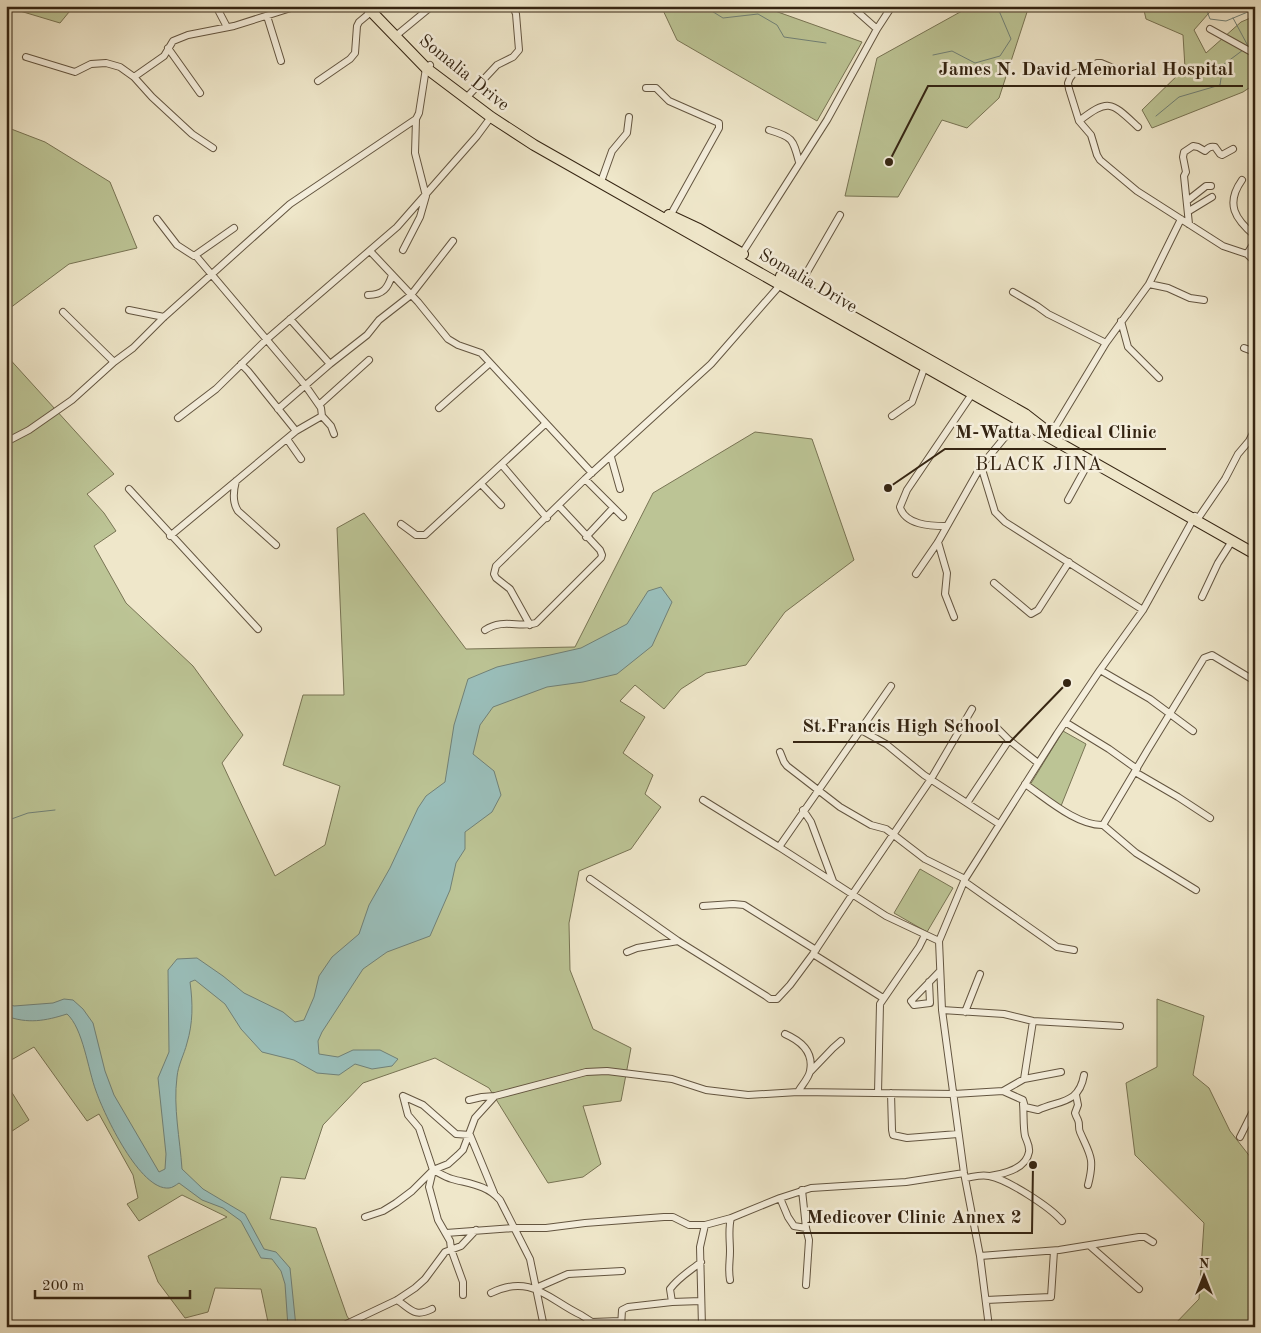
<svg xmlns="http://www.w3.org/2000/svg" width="1261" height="1333" font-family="'Old Standard TT',serif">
<rect width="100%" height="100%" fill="#efe7ca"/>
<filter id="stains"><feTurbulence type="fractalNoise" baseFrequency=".004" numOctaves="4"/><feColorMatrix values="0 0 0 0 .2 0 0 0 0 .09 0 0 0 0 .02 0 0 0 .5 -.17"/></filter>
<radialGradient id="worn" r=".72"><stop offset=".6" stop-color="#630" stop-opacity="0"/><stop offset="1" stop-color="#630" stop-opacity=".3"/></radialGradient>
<path fill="#bcc495" stroke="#787454" d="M10 6H74L60 23 10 8Z
M661 6H720L721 8 761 6 862 42 817 121 677 40Z
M971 6H1029L999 98 967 128 942 120 898 197 845 196 877 58Z
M1143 6H1215L1194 30 1206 53 1241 22 1255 16V84L1243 92 1152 128 1142 110 1185 68 1183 35 1146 19Z
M6 127 45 142 110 182 137 248 69 264 6 311Z
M6 355 114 474 87 494 104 513 116 531 94 546 126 603 193 666 243 735 222 763 275 876 325 845 340 786 283 765 303 695H344L337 528 364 513 466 649 575 647 653 493 755 432 812 439 854 560 785 612 746 665 706 673 681 689 664 709 635 685 620 701 645 717 623 753 653 775 645 794 661 807 631 849 579 871 569 923 570 970 593 1029 631 1048 621 1101 583 1106 601 1164 583 1177 548 1183 489 1088 435 1058 363 1083 323 1125 305 1179 281 1177 270 1219 316 1228 347 1316 354 1327H269L261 1289 215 1288 208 1312 185 1318 158 1282 148 1256 227 1217 182 1195 139 1221 127 1204 138 1198 133 1175 99 1114 87 1121 34 1047 6 1063Z
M1063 731 1086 744 1061 806 1030 785Z
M920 869 953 888 927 932 894 913Z
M1157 999 1204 1016 1193 1075 1209 1088 1230 1131 1255 1163V1327H1172L1199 1299 1204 1223 1135 1155 1126 1083 1157 1067Z
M6 1083 29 1120 6 1135Z"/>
<path fill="#9abfbb" stroke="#718177" d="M661 587 672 602 652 646 617 674 583 682 547 687 493 707 480 725 473 754 494 771 501 795 492 812 465 832V849L456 863 450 890 430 936 387 952 363 969 322 1032 318 1041 319 1054 338 1057 353 1050H380L398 1059 392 1066 372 1069 355 1064 339 1075 317 1073 294 1060 262 1052 241 1029 225 1004 195 980 190 982C193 1004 193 1023 187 1043 184 1055 178 1065 177 1077 173 1107 180 1139 182 1169L203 1189 245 1214 264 1249 276 1252 290 1268 296 1327H288L285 1284 281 1271 272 1259 261 1258 241 1221 223 1208 202 1200 179 1183C176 1185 172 1188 169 1188 140 1191 104 1114 96 1091 88 1070 83 1028 67 1014 45 1021 28 1024 6 1016V1003L14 1006 53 1003 64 999 73 1000 83 1009 93 1023 105 1071 114 1095 159 1172 165 1169 166 1154 158 1078 169 1052 168 970 177 959 197 958 223 976 244 993 283 1012 295 1022 304 1020 314 997 319 976 332 957 359 934 369 905 390 868 418 808 426 796 445 782 454 725 468 679 497 667 581 648 627 624 648 591Z"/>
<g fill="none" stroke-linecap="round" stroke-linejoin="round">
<path stroke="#718177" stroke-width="1" d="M698 6 710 10 723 18 758 14 777 25 784 37 826 43
M1205 6 1210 19 1226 21 1255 9
M1233 18 1248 46
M933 55 952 51 975 63 1000 56 1011 39 997 6
M1156 116 1179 97 1220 85 1223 65 1243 50
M6 821 28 813 55 810"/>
<path stroke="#9abfbb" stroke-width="9" d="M1233 1327 1255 1324"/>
<defs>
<path id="street" d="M216 6 227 27
M851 6 877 29
M267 16 281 61
M1210 29 1255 54
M398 34 432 6
M168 48 200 93
M26 57 75 72 91 64 106 63 120 67 134 77 152 97 192 134 213 148
M1148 71 1118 70 1101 63H1097L1091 68 1073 74 1070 78 1068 83 1069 89 1079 121 1091 135 1097 155 1100 160 1137 191 1223 246 1247 254 1255 262
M134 77 164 56 173 41 188 35 234 26 294 7 305 6
M318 81 350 59 355 53 357 26 359 22 371 12
M646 88H656L669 101 719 123V128L670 216
M468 96 497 65 513 57 519 50 516 14 514 9 510 6
M1079 121C1109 98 1111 102 1138 127
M769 130C793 137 793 139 799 162
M602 179 612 151 627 133 629 117
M1242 180C1225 204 1235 219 1255 236
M1187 201 1206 186H1211
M1189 211 1212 197
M157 219 177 245 194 256 234 228
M1189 224 1184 176 1186 172 1183 157 1184 152 1193 146 1198 147 1205 151C1208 148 1210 146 1215 147L1220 154 1222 155 1233 149
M403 250 420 217 426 196 415 153 416 119
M370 251 418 302 448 339 458 345 481 353 592 473
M1247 254 1255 241
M741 255 827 120 877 29 892 6
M196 256 305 385 321 408 322 416 331 426 334 434
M1255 272 1253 275 1255 281
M1149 284 1168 288 1190 298 1204 300
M799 286 840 215
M1013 292 1037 306 1048 314 1106 343
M368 295C383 295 388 288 392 275
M129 310 164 317
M63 312 114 362
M290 319 330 364
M1121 321 1128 347 1159 378
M1244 348 1255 352
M319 405 369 360
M439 408 490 363
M278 409 330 364 367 335 379 320 411 295 453 241
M892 416 912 402 925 366
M178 418 216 389 266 340 397 227 477 136 491 117
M296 431 322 416
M1051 434 1106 343 1149 284 1181 219
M287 439 301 459
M6 442 29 430 72 400 114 362 133 348 164 317 290 204 416 119 419 113 426 68 430 65
M611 457 620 489
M502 465 547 518
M981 466 995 512 1005 522 1143 610
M585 479 623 517
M236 481C233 492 232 502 238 511L276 545
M481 484 501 505
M129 489 258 629
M1068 500 1090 460
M1199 517 1225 479 1238 454 1249 441 1255 429
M401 524 416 535H425L545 424
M946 526C930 526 905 525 900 507L907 490 972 394
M170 536 296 431 248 371 241 364
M586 537 613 508
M938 542 947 573 945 594 954 617
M916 574 938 542 981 466 1019 420
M994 583 1031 614 1038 610 1069 562
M1202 597 1218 563 1232 541
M530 625 510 589 496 578 494 574 496 566 585 479 711 364 781 284
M485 630C503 618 519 628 536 623L601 558 602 555 600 550 559 506
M1100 670 1150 699 1193 731
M891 686 779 847 886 916 939 941
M1065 722 1109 749 1137 769
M995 726 1009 740 1038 763
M861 730 886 744 924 775 999 824
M780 752 784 762 787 766 840 807 871 825 886 829 925 859 965 879
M1135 772 1178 797 1210 818
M1025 784C1046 798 1077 826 1103 825L1136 853 1196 890
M703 800 779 847
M967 803 1009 740
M803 810 811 822 833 881
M1103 825 1147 751 1204 658 1212 655 1255 681
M590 879 678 941 766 996 770 999H777L790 985 813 954 852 895 931 779 972 709
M965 882 1057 947 1074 950
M703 906 733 904 744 905 816 950
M627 952 637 948 678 941
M813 954 883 998
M929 982 930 1003 914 1005 911 1001 940 971
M942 1010 1004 1014 1033 1021 1120 1026
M965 1012 980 974
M785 1034C801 1041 814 1052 810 1071 809 1078 801 1086 798 1092
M810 1072 833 1048 841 1041
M1024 1079 1033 1021
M1003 1091 1024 1079 1061 1072
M878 1093 880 1004 919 947 925 935
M891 1093 892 1130 893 1135 907 1138 958 1134
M1076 1095 1078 1105 1075 1113C1076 1116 1077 1118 1078 1120 1080 1124 1078 1128 1080 1132 1090 1155 1095 1158 1088 1185
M403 1096 408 1115 419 1128 433 1170 429 1187 438 1220 450 1241 451 1249 463 1282V1295
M403 1096 423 1105 456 1134 470 1135 494 1193
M469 1100 482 1097 495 1096
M1240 1137 1255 1107
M433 1170C439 1173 445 1177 452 1179 470 1184 487 1185 500 1200L530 1259 544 1327
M990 1176C1004 1174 1026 1169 1029 1152 1030 1146 1027 1142 1025 1136 1023 1126 1024 1115 1023 1104
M966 1178C973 1177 981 1174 989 1176 1007 1179 1050 1207 1062 1221
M802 1190 806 1228 809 1240 806 1285
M780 1198 788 1217 794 1226 806 1228
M365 1217 383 1211 396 1203 412 1191 433 1170 448 1164 458 1155 463 1150 475 1118 495 1096 586 1072 607 1071 672 1079 706 1090 748 1095 798 1092 954 1094 1003 1091 1023 1100 1025 1107 1038 1110C1060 1100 1079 1104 1084 1075
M446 1233 514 1228H546L585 1223 664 1217H673L689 1225H705
M1090 1246 1139 1289
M980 1256 1059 1250 1139 1237H1145L1153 1242
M730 1280C728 1268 730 1262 730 1251 730 1240 728 1229 731 1218
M536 1288 568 1274 622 1271
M491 1293C531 1273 549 1300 581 1315L592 1322 620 1321
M397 1300C411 1309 414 1318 432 1309
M986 1300 1051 1297 1054 1251
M672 1302 670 1289C679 1277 690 1271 701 1262
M340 1327 397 1300 415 1288 425 1279 445 1252 461 1246 476 1230
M621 1327 622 1310 628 1307 672 1302 701 1301
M702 1327 700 1247 705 1225 731 1218 780 1198 811 1188 906 1182 964 1173
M989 1327 980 1256 964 1173 942 1010 939 941 965 879 1057 734 1100 670 1143 610 1195 516"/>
<path id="primary" d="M366 6 426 68 491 117 534 145 1255 554
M669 215 699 229 743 254
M781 276 1025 414 1043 428"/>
</defs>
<use href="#street" stroke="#635540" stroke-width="8"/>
<use href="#primary" stroke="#342412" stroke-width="12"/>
<use href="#street" stroke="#f5efdd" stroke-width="6"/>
<use href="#primary" stroke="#efe7ca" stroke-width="10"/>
</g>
<g text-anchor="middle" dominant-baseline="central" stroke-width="5" stroke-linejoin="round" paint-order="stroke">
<g font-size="18" fill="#342412" stroke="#f5efdd">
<text transform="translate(464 73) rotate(39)">Somalia Drive</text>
<text transform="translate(808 281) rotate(30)">Somalia Drive</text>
</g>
<g font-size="19" letter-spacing="1" fill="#342412" stroke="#f5efdd">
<text x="1039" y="465">BLACK JINA</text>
</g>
</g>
<path fill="none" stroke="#342412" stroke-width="2" d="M889 162L928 86H1243M888 488L945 449H1166M1067 683L1010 742H793M1033 1165L1032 1233H796"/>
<g fill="#342412" stroke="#f5efdd" stroke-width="2">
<circle cx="889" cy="162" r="5"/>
<circle cx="888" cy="488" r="5"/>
<circle cx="1067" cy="683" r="5"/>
<circle cx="1033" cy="1165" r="5"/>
</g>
<g font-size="19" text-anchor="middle" font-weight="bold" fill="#342412" stroke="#f5efdd" stroke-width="5" stroke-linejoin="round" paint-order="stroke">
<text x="1086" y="75">James N. David Memorial Hospital</text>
<text x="1056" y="438">M-Watta Medical Clinic</text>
<text x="901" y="732">St.Francis High School</text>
<text x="914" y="1223">Medicover Clinic Annex 2</text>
</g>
<rect width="1261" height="1333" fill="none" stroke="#efe7ca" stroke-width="25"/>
<rect x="8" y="8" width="1246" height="1318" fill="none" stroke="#342412" stroke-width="2.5"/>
<rect x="12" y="12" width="1236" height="1308" fill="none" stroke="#342412"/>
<g transform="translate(1204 1276)" stroke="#f5efdd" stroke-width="4" paint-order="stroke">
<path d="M0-4L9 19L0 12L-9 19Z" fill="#342412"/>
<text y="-8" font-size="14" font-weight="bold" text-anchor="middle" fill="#342412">N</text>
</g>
<path d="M35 1290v8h155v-8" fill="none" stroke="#342412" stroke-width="2.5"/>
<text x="42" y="1290" font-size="15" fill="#342412" stroke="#f5efdd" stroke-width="4" paint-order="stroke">200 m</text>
<rect width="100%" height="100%" filter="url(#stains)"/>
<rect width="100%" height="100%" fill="url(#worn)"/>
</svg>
